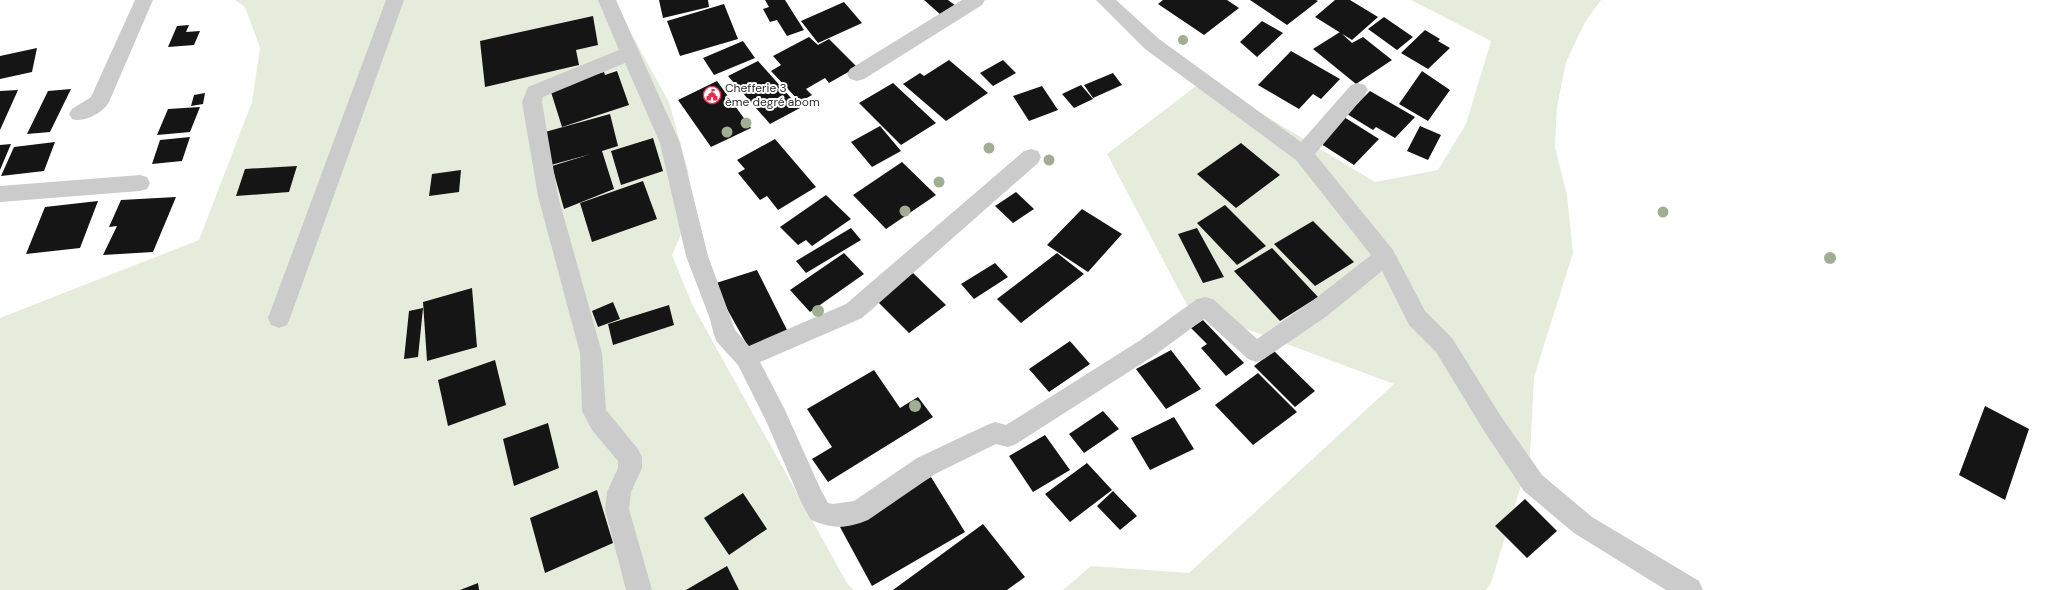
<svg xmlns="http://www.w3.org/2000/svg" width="2056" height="590" font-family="'DM Sans',sans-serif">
<rect width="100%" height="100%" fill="#fff"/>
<path fill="#e6ecdc" d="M235 0H606L634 39 669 102 688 171 692 209 672 255 692 304 848 585 854 590H0V318L199 240 252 102 260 48 245 7Z
M1411 0H1601L1585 22 1566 62 1557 107 1555 147 1567 195 1573 253 1534 377 1530 456 1491 583 1486 590H1063L1091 566 1189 573 1394 384 1188 307 1107 154 1200 83 1244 103 1375 182 1438 170 1466 124 1491 41Z"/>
<path fill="#151515" d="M659 0H708L709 7 663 18Z
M765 0H785L804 30 787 36 777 20 770 22 763 9 769 7Z
M924 0H948L956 6 941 15Z
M1163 0H1227L1239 8 1204 35 1158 4Z
M1250 0H1316L1318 1 1287 25Z
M1335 0H1350L1378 17 1352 40 1315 17Z
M844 2 862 23 818 43 801 21Z
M724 4 738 39 680 56 667 21Z
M593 16 598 45 576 50 579 65 485 87 480 41Z
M1384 17 1413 37 1397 50 1368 29Z
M1262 21 1283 33 1257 57 1240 42Z
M189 25 186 32 200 31 194 45 168 47 177 26Z
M1425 30 1440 39 1438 41 1450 48 1428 69 1401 53Z
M1340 32 1352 43 1363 37 1392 60 1356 84 1313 49Z
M809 37 818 45 829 39 857 67 829 83 825 78 806 89 812 95 800 102 771 71 781 65 773 56Z
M743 41 755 58 714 75 703 58Z
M37 48 32 72 0 79V56Z
M1291 51 1340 79 1321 99 1313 94 1299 109 1258 85Z
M949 60 988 93 946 121 903 84 920 73 924 76Z
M1003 60 1016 73 993 86 980 73Z
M758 61 800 108 770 124 728 76Z
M617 71 629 105 562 127 551 92 571 85 570 82 604 72 605 75Z
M1422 71 1450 90 1428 121 1399 104Z
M1113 73 1122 85 1093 98 1084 85Z
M717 81 751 128 711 147 678 100Z
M893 83 936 123 901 145 859 103Z
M1081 85 1093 99 1074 108 1062 94Z
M1042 86 1058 110 1029 121 1013 96Z
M71 89 50 132 27 134 48 91Z
M18 90 0 130V91Z
M1370 91 1415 117 1395 138 1376 127 1373 130 1347 114Z
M205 93 203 104 191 106 194 95Z
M200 107 190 132 157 135 168 109Z
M610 114 618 146 602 151 614 189 564 209 552 166 591 154 551 165 545 132Z
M1344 117 1379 139 1354 165 1318 142Z
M880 126 901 151 872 167 851 142Z
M1420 126 1441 135 1428 160 1407 151Z
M190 137 182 161 152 164 160 140Z
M653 138 663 171 621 185 611 151Z
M775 139 816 187 778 210 767 196 760 200 738 173 745 169 737 160Z
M55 142 44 171 1 176 14 147Z
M1241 143 1280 175 1236 208 1197 174Z
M11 144 0 170V145Z
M902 162 936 195 886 229 853 195Z
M297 166 289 192 236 196 245 169Z
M461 170 459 192 429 196 432 174Z
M643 181 657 219 592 242 580 203Z
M1016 192 1034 209 1013 223 995 206Z
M826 195 851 219 812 246 806 240 798 245 780 227Z
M176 197 153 252 103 255 117 226 109 227 121 200Z
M98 201 80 248 26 254 45 207Z
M1225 205 1266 246 1237 265 1197 223Z
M1082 209 1122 234 1088 272 1047 245Z
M1313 221 1354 262 1315 286 1274 244Z
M851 228 861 240 806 273 796 261Z
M1197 228 1224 277 1203 283 1178 234Z
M1272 248 1318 297 1280 321 1234 271Z
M844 253 864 274 810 312 790 290Z
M1057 253 1084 274 1021 323 997 299Z
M995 263 1008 277 974 299 961 284Z
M757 270 789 334 750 350 713 284Z
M913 273 946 305 909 333 876 300Z
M472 288 477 347 427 361 423 302Z
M613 302 620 319 598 327 592 311Z
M669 305 674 325 613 345 608 324Z
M423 308 418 357 404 359 409 311Z
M1203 320 1244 363 1226 376 1201 348 1207 344 1191 328Z
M1070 341 1090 364 1049 392 1029 369Z
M1171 350 1201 389 1166 409 1136 369Z
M1274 351 1315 391 1295 407 1254 366Z
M495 360 506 405 448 426 438 380Z
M874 370 900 408 918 397 933 417 828 482 812 459 832 447 807 409Z
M1258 373 1297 412 1253 445 1215 405Z
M1985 406 2029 429 2005 500 1959 475Z
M1103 411 1119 429 1084 453 1069 434Z
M1174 417 1194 449 1150 470 1131 438Z
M548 423 559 468 514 486 503 439Z
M1045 435 1070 470 1033 492 1009 456Z
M1087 463 1112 490 1070 522 1045 494Z
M931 477 965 532 872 586 840 527Z
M597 490 613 543 545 573 530 518Z
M1113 491 1137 516 1120 530 1097 506Z
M743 493 767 529 729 555 704 518Z
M1525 499 1557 531 1527 558 1495 526Z
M983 524 1025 577 1007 590H893Z
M727 566 739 590H686Z
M478 583 479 590H460Z"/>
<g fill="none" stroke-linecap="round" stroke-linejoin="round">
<path fill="#cbcbcb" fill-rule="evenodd" d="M135 0H153L109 102C103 113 84 123 72 119L69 114 72 109 91 97Z
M386 0H404L290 318 287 325 279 328 271 325 268 318Z
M598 0H616L680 143 708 256 735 330 749 346 846 304 1024 151 1031 149 1038 151 1041 157 1038 163 862 318 760 362 785 410 820 488 828 503 833 504 854 501 917 458 987 425 995 422 1006 425 1139 341 1197 299 1205 297 1213 299 1257 339 1311 302 1371 255 1296 160 1145 49 1096 0H1116L1159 39 1301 142 1351 85 1358 83 1365 85 1368 90 1365 95 1315 154 1393 250 1425 311 1452 338 1500 415 1542 475 1592 517 1699 581 1703 590H1666L1574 533 1524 491 1484 431 1436 352 1409 325 1382 271 1327 316 1264 359 1256 362 1248 359 1204 319 1155 355 1016 444 1008 447 996 444 935 474 868 520C846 529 833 529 811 520L802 504 767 423 738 365 717 342 714 335 710 319 686 256 660 143 625 63 543 97 542 102 558 196 602 353 606 410 638 449 642 457V468L631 492 629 509 652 590H626L605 509 607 492 618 468V461L592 430 582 411 580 353 538 196 522 102 528 87 619 50Z
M962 0H985L982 5 864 79 857 81 850 79 847 74 850 69Z
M140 175 147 177 150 183 147 189 140 191 0 202V186Z"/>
</g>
<g fill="#a2ae93">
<circle cx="1183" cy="40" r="5"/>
<circle cx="746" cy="123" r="5.5"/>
<circle cx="727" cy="132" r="5.5"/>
<circle cx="989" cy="148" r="5.5"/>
<circle cx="1049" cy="160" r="5.5"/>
<circle cx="939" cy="182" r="5.5"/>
<circle cx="905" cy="211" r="5.5"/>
<circle cx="1663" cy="212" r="5.5"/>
<circle cx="1830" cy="258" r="6"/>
<circle cx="818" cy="311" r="6"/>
<circle cx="915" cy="406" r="6"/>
</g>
<defs>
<symbol id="civic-ring" viewBox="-11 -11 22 22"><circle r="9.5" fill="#fff" stroke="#e82d4c" stroke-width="1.5"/><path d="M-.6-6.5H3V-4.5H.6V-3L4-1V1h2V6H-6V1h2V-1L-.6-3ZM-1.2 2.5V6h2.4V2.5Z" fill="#e82d4c"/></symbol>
</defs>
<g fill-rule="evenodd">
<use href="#civic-ring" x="702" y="85" width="20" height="20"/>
</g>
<g text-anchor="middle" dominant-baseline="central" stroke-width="4" stroke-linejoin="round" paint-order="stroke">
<g font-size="12" fill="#2e2e2e" stroke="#fff" text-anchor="start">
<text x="725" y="88">Chefferie 3<tspan x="725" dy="14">ème degré abom</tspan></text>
</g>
</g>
</svg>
